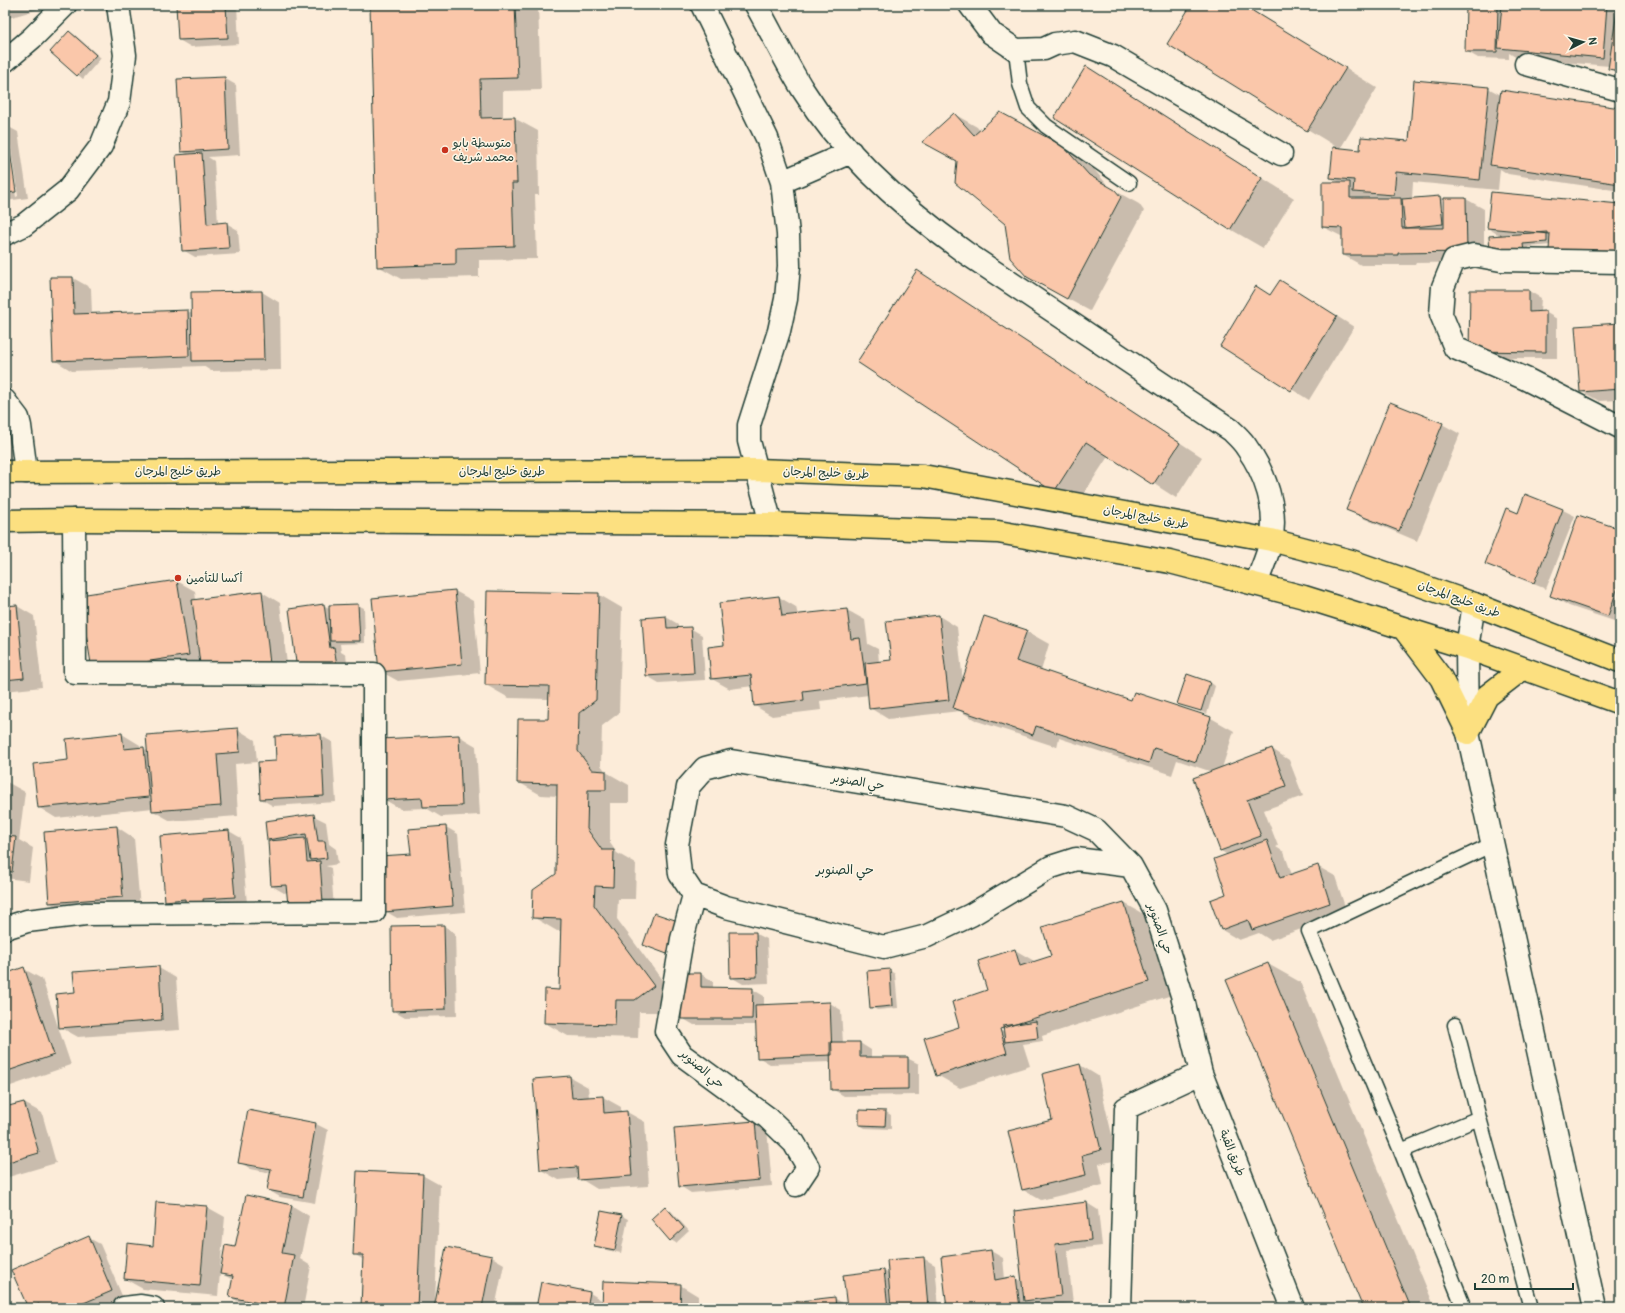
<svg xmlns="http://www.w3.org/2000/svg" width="1625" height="1313" font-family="Pangolin,'Playpen Sans Arabic',sans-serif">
<rect width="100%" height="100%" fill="#fcecd9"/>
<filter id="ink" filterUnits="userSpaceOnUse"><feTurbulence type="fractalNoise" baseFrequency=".025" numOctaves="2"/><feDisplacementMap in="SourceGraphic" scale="8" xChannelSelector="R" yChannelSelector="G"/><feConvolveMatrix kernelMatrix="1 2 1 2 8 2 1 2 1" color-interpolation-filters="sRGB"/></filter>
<g filter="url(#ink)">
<path fill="#0003" fill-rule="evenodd" d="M5 5H53L5 19Z
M177 5H237L239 44 191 47 179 40Z
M371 5H538L541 90 503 91V118H514L538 131 539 195H535L537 259 479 260V277L401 279 378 266Z
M1192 5H1244L1377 88 1340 149 1168 44Z
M1467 5H1620V75L1609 68V66L1517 58 1509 53V59L1478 58 1466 51Z
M70 32 75 35 101 58 83 79 51 52Z
M1086 67 1118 86 1294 198 1263 248 1230 229 1055 118Z
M224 78 236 85 240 155 208 157 214 161 218 224 226 223 238 230 240 254 195 257 183 250 188 155 182 151Z
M1488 88 1501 95 1620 109V191L1508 174 1500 169 1498 190 1413 182 1412 199 1440 197 1444 199H1466L1484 209V262L1416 263 1415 265H1361L1343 255V237L1323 227 1340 183 1331 178 1361 151 1410 142Z
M954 114 977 127 980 131 1063 147 1086 160 1110 188 1139 204 1144 211 1090 311 1051 290 1006 224 958 162 923 142Z
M5 125 18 132 28 198 5 201ZM6 132H8L18 196 16 197Z
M1620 205 1550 245 1529 247V255L1488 228Z
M5 206 7 221H5Z
M917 271 940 285 1202 457 1176 498 1109 455 1077 504 1054 491Z
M51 278H73L91 288 92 314 187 311 193 314 192 293 262 292 280 303 281 370 211 371 203 366 72 371 54 360Z
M1529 291 1541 298 1540 312H1545L1557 319V358H1482Z
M1298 292 1354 327 1309 400 1221 345 1270 296Z
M1620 324V400L1599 401 1581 391Z
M1442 424 1460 434 1417 541 1365 519 1347 509Z
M1526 496 1563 510 1575 516 1546 589 1498 570 1486 563 1519 514Z
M1620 530V623L1569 606 1552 596Z
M177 581 195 591 196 600 262 592 280 603 288 673 93 670Z
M455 591 473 601 480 673 398 681 380 671Z
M598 594 622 608 619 713 602 726 601 765 606 772 629 785V803H610V843L617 853 636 864 635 899H618L617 919 676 999 659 1012H639L638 1038 568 1036 545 1023 560 991 561 931H557L533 917 557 874 558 796 541 795 518 782 549 720V699L509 698 486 685Z
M779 597 796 607 798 616 847 610 865 620 868 644 878 649 879 663 892 661 939 616 957 627 963 682 1026 631 1049 644 1041 671 1132 701 1211 718 1234 731 1222 768 1272 749 1289 760 1303 796 1264 810 1278 846 1276 847 1284 852 1292 875 1317 866 1335 876 1347 913 1270 940 1259 933 1239 940 1222 930 1228 895V855L1221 851 1194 778 1212 772 1177 760 1172 775 1059 738 1057 747 977 721 960 711 888 719 870 708 869 695 820 701 821 710 772 716 755 706 753 686 730 689 712 679 725 646Z
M324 605 330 609V606L358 605 364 608 365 643 340 644 341 652 346 655 348 671 310 677Z
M17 606 34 616 42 687 5 691V607Z
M666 617 678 624V629L690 628 702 635 705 680 659 683 647 676 643 619Z
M1210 682 1215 686 1207 714 1178 703Z
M237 729 255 740 257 762 235 764 238 816 171 821 153 811V808L56 818 38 807 69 761 67 740 122 734 140 745V748H143L148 751Z
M320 735 332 742 336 802 273 806 261 799 277 762Z
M459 736 476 746 480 815 441 817 426 808 401 809 383 799Z
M5 781 25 792 19 840 33 848 29 881 5 878Z
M314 816 326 822 329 844 336 849 338 864 326 866 331 868 334 909 288 892 284 893 272 886V841L268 839Z
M117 827 134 838 140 907 68 913 50 903Z
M446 827 458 834 465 912 397 918 385 911 412 855 409 830Z
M229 831 241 838 247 903 178 907 166 900Z
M1124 903 1147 916 1172 995 1042 1036 1043 1041 1023 1044 1030 1066 960 1088 937 1075 960 1028 988 991 1015 950 1036 962 1052 957 1043 928ZM996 1025 1005 1031V1033L995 1027Z
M683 925 673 956 644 945Z
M444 926 455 933 457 1016 405 1017 393 1010Z
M755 933 767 939 769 983 743 984 731 977Z
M1268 964 1300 982 1435 1308H1364Z
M159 968 176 978 180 1030 78 1037 60 1027Z
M24 969 42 979 71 1065 5 1088V975Z
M889 970 895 974 898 1008 877 1010 871 1007Z
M701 974 713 981V989H752L764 996V1006L830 1003 841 1010 843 1043H860L871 1050V1058H907L919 1064V1095L844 1096 832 1089V1062L770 1064 758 1057 757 1025H694L682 1018Z
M1080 1065 1098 1076 1118 1160 1099 1164 1103 1185 1041 1200 1023 1190Z
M570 1077 588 1087 589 1097H603L621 1107V1112H627L645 1122 649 1186 597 1189 579 1178 559 1180 541 1170 535 1080Z
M24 1103 42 1113 56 1163 5 1178V1108Z
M248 1111 316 1124 328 1130 315 1203 280 1197 268 1190 271 1173 251 1169 239 1162ZM250 1164 276 1169V1171L250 1166Z
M886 1112 891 1115V1129L865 1128 860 1125Z
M755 1122 767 1129 772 1186 691 1193 680 1186Z
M422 1175 440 1185 435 1303H436L447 1248 492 1257 504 1264 495 1308H362L364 1260 354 1254Z
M1087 1203 1098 1210 1102 1246 1067 1250 1073 1303 1036 1307 1030 1303V1308H948L991 1251 1003 1258 1005 1279 1015 1277 1023 1282Z
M291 1205 309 1216 300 1259 311 1266 303 1308 248 1307 230 1297 233 1280 220 1273 218 1296 143 1289 125 1279 154 1247 207 1207 225 1217 220 1269 222 1270 236 1248Z
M665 1207 671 1211 689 1231 676 1243 671 1240Z
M602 1212 622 1216 628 1219 621 1253 601 1249 595 1245Z
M89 1238 100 1244 123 1298 100 1308H29L13 1270Z
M923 1258 935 1265 939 1308H768L834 1298 848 1306 884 1271 889 1274Z
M542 1283 590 1293 603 1301 680 1285 698 1296V1308H603V1301H602L600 1308H537Z"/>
<path fill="#fac7aa" stroke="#1f3d34" d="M176 5H226L228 38 178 40Z
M370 5H515L518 78 480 79 481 118 515 117 517 183H512L514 246 456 248V264L377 267Z
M1191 5H1243L1346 68 1307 131 1167 44Z
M1466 5H1498L1497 52H1465Z
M1502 5H1607L1603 58 1498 48Z
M1618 5H1620V71L1608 69Z
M69 31 96 55 77 76 50 52Z
M1086 66 1262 178 1230 230 1054 118Z
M225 77 228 149 181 152 177 79Z
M1414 80 1489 87 1480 180 1396 172 1394 195 1353 192 1354 180 1330 178 1333 147 1360 150 1361 137 1409 141Z
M1501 90 1620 108V184L1490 165Z
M1000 112 1063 146 1089 175 1115 190 1121 197 1067 299 1027 277 1010 258 1005 224 955 183 957 161 922 142 954 113 974 135Z
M5 124H6L16 192 5 193Z
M202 153 207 224 227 222 229 248 182 251 176 155Z
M1322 182H1350V198H1401L1402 228H1444V198H1466L1467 252 1398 253V255H1342V228L1322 227Z
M1491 192 1620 204V258L1549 251 1550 234 1487 228Z
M1440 196 1443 224 1405 228 1402 199Z
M1547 232V242L1523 244 1524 252 1490 255 1489 236Z
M917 270 1180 443 1153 485 1086 442 1054 492 857 362Z
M50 277H73L74 314 188 310 189 356 53 361Z
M1280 280 1337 316 1291 391 1220 346 1256 286 1270 295Z
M1470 290H1529V312L1546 311V352L1469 351Z
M262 291 264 360 192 361 191 292Z
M1620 323V389L1580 392 1575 326Z
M1390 402 1443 423 1399 531 1346 510Z
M1525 494 1563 509 1534 583 1485 564 1506 508 1518 513Z
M1578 515 1620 529V581L1608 616 1550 596Z
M177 580 189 655 92 670 80 595Z
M455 590 462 664 379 672 372 598Z
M262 591 270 664 201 672 192 600Z
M487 591 599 593 596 700 579 713 578 751 592 770 606 771V790H588L587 829 602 850H614L613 887 595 886 594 905 654 986 635 1000H616L615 1025 544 1023 545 989 559 990 561 919 532 918 533 890 556 874 557 784 517 783 518 719H548L549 686 485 685Z
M779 596 782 616 847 609 851 639 860 638 866 683 803 691 804 700 754 706 751 675 711 679 708 647 724 645 719 603Z
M324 604 330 648 334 647 337 665 297 670 289 609Z
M358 604 360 641H330L329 605Z
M17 605 24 678 5 680V606Z
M939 615 949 700 869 709 865 663 891 660 886 621Z
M666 616 667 628 691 627 694 673 646 676 642 618Z
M984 616 1027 630 1016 661 1131 700 1134 692 1211 717 1196 762 1154 748 1149 763 1036 726 1033 735 953 708Z
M1187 674 1210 682 1201 711 1177 704Z
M238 728 240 752 217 754 221 806 152 811 146 735Z
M122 733 124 749 144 747 149 797 38 808 33 764 68 760 66 739Z
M321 734 324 796 260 799 258 762 276 761 275 736Z
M459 735 462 806 423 807 422 798 382 800 380 739Z
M1272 748 1286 786 1247 800 1261 836 1220 851 1193 778Z
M314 814 318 841H325L327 858 310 860 306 834 267 840 265 821Z
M117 826 123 897 49 903 44 832Z
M446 826 453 906 384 912 380 856 411 854 408 829Z
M229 830 235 897 203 899 204 911 186 912 185 899 165 901 160 836Z
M5 836 16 837 12 872 5 871Z
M305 838 307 862 320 861 323 903 288 905 286 885 271 886 268 841Z
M1267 840 1280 878 1318 865 1330 903 1252 930 1248 920 1221 930 1210 900 1226 894 1214 859Z
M1124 902 1149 982 1000 1029 1007 1053 936 1076 924 1038 959 1027 952 1002 987 990 978 961 1015 949 1020 966 1051 956 1042 927Z
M654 913 678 921 667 954 643 945Z
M444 925 446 1009 392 1011 391 926Z
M729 932H756L757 977 730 978Z
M1268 963 1411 1308H1363L1226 980Z
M159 966 162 1020 59 1028 56 994 75 992 73 972Z
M24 967 54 1055 5 1072V974Z
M890 969 892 1006 870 1008 867 971Z
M681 973H701V987L753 988 752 1019H681Z
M830 1002 832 1055 757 1058 755 1005Z
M1036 1021 1038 1038 1005 1042 1003 1026Z
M830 1042H860V1057H908V1089L831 1090Z
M1080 1064 1101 1150 1082 1155 1086 1175 1022 1190 1008 1131 1052 1120 1042 1074Z
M570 1076 572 1098 603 1096 604 1113 627 1111 632 1176 578 1180 577 1167 540 1170 533 1079Z
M24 1102 39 1153 5 1163V1107Z
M248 1110 316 1123 303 1197 267 1190 271 1169 238 1163Z
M859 1110 886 1111 885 1126 859 1125Z
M755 1121 760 1180 679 1187 674 1128Z
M357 1171 423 1174 417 1308H361L363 1255H353Z
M246 1195 292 1205 282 1253 294 1255 284 1308 229 1297 233 1276 220 1274 225 1245 235 1247Z
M156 1202 207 1206 200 1286 124 1279 127 1243 153 1246Z
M1087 1202 1091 1240 1055 1244 1061 1296 1024 1301 1014 1211Z
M665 1206 684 1228 670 1241 651 1219Z
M601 1211 622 1215 615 1250 594 1246Z
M89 1236 112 1291 72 1308H41L39 1304 28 1308 11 1270Z
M446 1247 492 1256 482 1308H434Z
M991 1250 995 1280 1016 1276 1020 1308H947L941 1257Z
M924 1257 928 1308H891L887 1260Z
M884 1270 888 1308H847L843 1275Z
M603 1281 681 1284 680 1308H602Z
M541 1282 590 1292 587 1308H536Z
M835 1297 836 1308H767L766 1305Z
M742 1304V1308H696Z"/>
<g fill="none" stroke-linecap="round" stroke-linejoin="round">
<defs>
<path id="lane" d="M1016 50 1020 84 1028 108 1046 126 1129 183
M1455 1025 1479 1118 1531 1308
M1401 1151 1479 1118
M1464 1308 1401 1151 1309 931 1493 844"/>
<path id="street" d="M702 5 767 138 782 182 788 234 789 266 786 299 779 331 749 425V441L771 524
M756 5C772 33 786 63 803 90 844 156 905 209 966 253L1231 430C1236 435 1243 441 1247 448 1265 473 1278 509 1271 541 1268 555 1261 570 1256 584
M970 5 991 33 1016 50 1044 49 1055 44 1075 41 1113 56 1281 154
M5 61 32 38 65 5
M1526 64 1620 90
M782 182 851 152
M5 234 24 225 68 190 101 146 119 102 125 55 118 5
M1620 262 1501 260 1474 255 1454 260 1443 287 1441 314 1455 348 1526 379 1620 427
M5 401 18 418 20 426 26 472
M1131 866 1076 859 1051 867 971 915 927 936 884 947 726 907 694 895 680 874 677 845 688 787 705 768 731 761 1066 816 1096 830 1131 866 1155 910 1182 995 1201 1073 1293 1308
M694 895 682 939 666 1031 682 1055 768 1118 794 1143 808 1167 796 1185
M5 928 27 921 86 914 374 912V674L75 673 74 520
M124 1308 141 1306 153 1308
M1120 1308 1126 1108 1201 1073"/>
<path id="secondary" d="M1474 604 1467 648 1468 733 1595 1308"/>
<path id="primary" d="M5 472 756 470 923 476 1271 540 1351 561 1474 604 1620 661
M5 521 74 520 771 524 998 532 1170 562 1304 597 1467 648 1620 703
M1404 629 1441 678 1468 733
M1468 733 1487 696 1522 669"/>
</defs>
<use href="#lane" stroke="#1f3d34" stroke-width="17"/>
<use href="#street" stroke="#1f3d34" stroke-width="25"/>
<use href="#secondary" stroke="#1f3d34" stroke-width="25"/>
<use href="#primary" stroke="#1f3d34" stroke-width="25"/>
<use href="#lane" stroke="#fcf5e5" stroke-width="14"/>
<use href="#street" stroke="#fcf5e5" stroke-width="22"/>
<use href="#secondary" stroke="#fcf5e5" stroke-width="22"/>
<use href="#primary" stroke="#fce080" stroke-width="22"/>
</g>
</g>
<g fill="#c8321e" stroke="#fcf5e5" stroke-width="1.5">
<circle cx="445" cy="150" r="4"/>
<circle cx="178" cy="578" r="4"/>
</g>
<g text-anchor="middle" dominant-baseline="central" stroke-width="3" stroke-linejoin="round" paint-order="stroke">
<g font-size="12" fill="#1f3d34" stroke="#fcf5e5" text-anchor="start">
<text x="453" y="143">متوسطة بابو<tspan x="453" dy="14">محمد شريف</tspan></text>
<text x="186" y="578">أكسا للتأمين</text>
</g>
<g font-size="12" fill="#1f3d34" stroke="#fcf5e5">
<text x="178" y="471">طريق خليج المرجان</text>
<text x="502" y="471">طريق خليج المرجان</text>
<text transform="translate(826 473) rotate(2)">طريق خليج المرجان</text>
<text transform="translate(1146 517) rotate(10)">طريق خليج المرجان</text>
<text transform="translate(1459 599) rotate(20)">طريق خليج المرجان</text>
<text transform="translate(858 782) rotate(9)">حي الصنوبر</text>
<text transform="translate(1160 929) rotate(70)">حي الصنوبر</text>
<text transform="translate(702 1069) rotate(40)">حي الصنوبر</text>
<text transform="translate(1232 1153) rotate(68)">طريق القبة</text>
</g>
<g font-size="13" fill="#1f3d34" stroke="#fcf5e5">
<text x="845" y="870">حي الصنوبر</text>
</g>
</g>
<rect width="1625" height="1313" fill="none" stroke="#fcf5e5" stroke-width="20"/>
<rect x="10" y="10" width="1605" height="1293" fill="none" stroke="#1f3d34" stroke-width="1.5" filter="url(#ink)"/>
<g transform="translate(1583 42) rotate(84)" stroke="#fcf5e5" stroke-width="3" paint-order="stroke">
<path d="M0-3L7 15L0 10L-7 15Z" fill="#1f3d34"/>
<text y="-6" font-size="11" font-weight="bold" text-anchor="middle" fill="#1f3d34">N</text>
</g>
<path d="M1475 1283v6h98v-6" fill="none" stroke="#1f3d34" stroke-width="2"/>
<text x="1481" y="1283" font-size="12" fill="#1f3d34" stroke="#fcf5e5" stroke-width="3" paint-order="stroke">20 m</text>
</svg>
